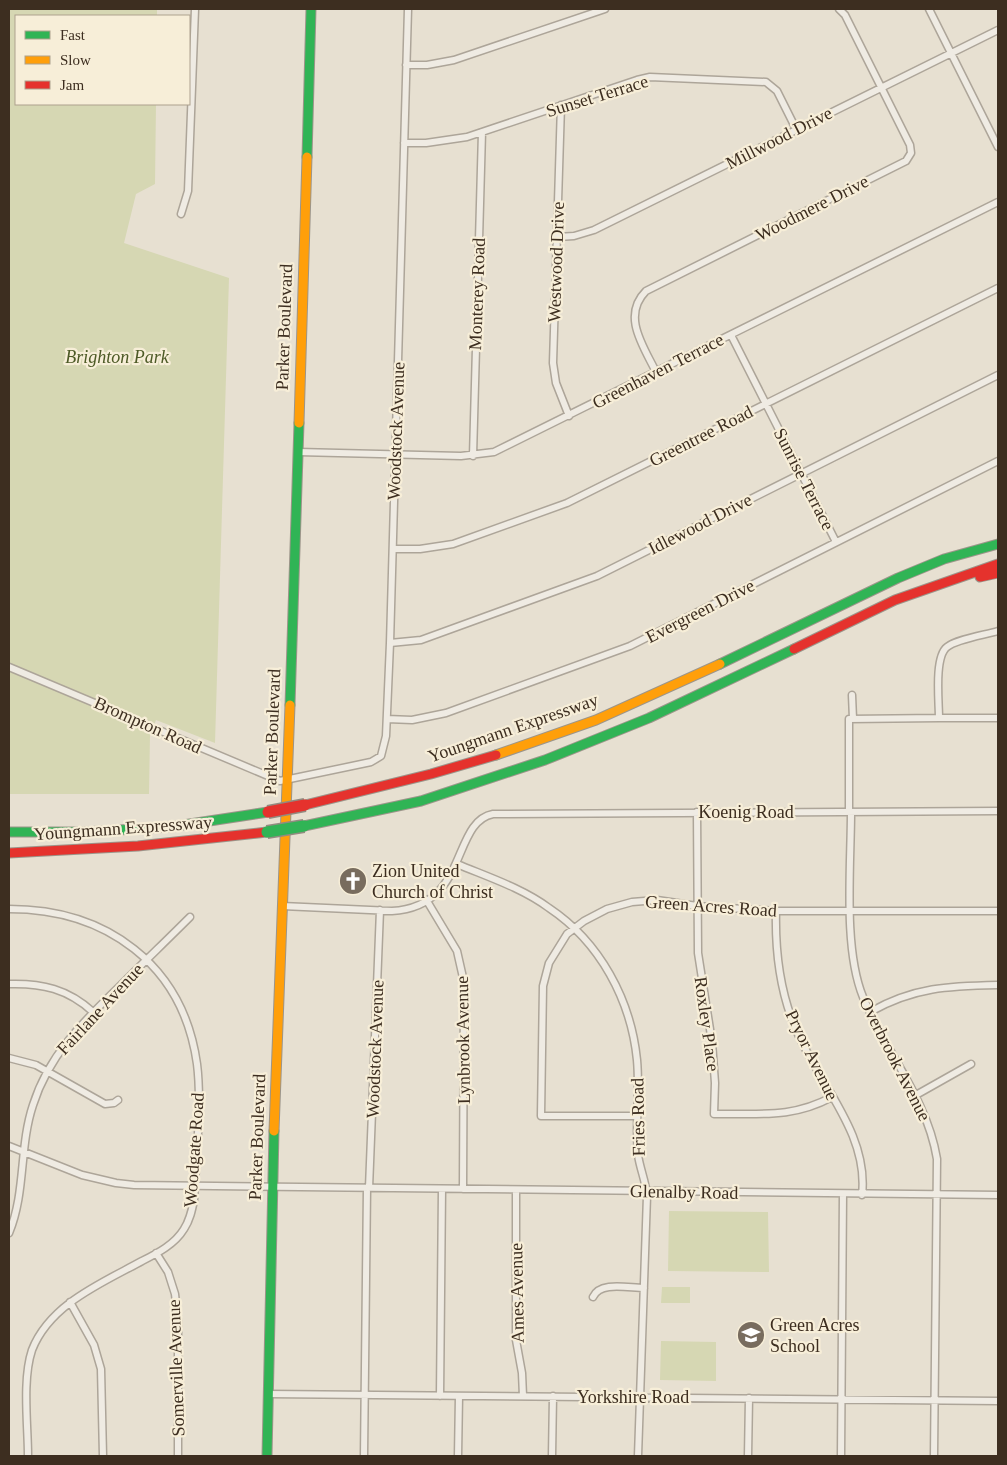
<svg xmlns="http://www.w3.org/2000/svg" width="1007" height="1465" font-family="Georgia,serif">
<rect width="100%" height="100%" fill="#e7e0d1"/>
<path fill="#d6d7b3" d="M9 9H157V16H16V104H156L155 184 136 194 124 243 229 278 215 743 156 720 150 735 149 794H9Z
M669 1211 768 1212 769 1272 668 1271Z
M662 1287H690V1303H661Z
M661 1341 716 1342V1381L660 1380Z"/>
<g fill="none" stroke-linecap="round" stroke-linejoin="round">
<defs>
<path id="street" d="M929 9 998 147
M406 65H427L454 60 605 9
M561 105 553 363 556 383 569 416
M404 143H426L467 137 637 80 650 77 766 82 777 91 796 129
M181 214 188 191 195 9
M557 237 574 236 594 230 998 30
M731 335 836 542
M656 372C644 347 621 316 646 291L906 161 911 153 910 145 845 15 839 9
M298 452 461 456 494 452 998 202
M473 456 482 132
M393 549H420L453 544 567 503 998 288
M998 631C985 635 957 639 947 647 934 657 939 702 939 718H998
M390 643 421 640 597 576 998 375
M9 667 280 781 371 762 381 756 386 736 390 643 408 9
M852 695 853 719
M387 719 412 720 446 713 630 646 998 461
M697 812 698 953 712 1042 715 1083 714 1114C758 1113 791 1119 832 1097
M849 812V719L939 718
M851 812C851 866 843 948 863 997 886 1053 927 1098 937 1159L934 1456
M457 864C488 877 522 888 549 908 600 942 631 1000 637 1060 640 1092 635 1124 638 1155 640 1169 646 1182 647 1196L638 1456
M427 901 457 951 464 982 463 1189
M282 906 392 911C469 907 451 822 493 814L998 811
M9 909C106 909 183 964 197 1064 202 1103 196 1159 194 1200 192 1210 190 1220 184 1229 175 1244 158 1253 142 1261 102 1283 50 1304 32 1350 22 1380 28 1425 28 1456
M776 911C775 954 780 995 798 1034 821 1086 869 1135 862 1195
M9 984C42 983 68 989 93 1012
M870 1012C914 987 949 986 998 985
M9 1058 36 1065 105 1104 114 1103 118 1100
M916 1095 971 1064
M637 1116H541L543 986 549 963 567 934 584 921 607 909 632 902 657 900 697 906 776 911H998
M9 1146 82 1175 116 1183 134 1185 998 1195
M369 1188 380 910
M516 1190V1340L522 1373 523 1396
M9 1233C26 1192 19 1147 33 1105 49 1054 85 1020 122 984 145 961 168 939 190 917
M156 1253 168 1272 175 1294 178 1322V1456
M593 1297C600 1281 628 1288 644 1288
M70 1302 94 1345 101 1369 103 1456
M268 1394 998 1401
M440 1396 442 1189
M364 1456 367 1188
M458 1456 459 1396
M552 1456 553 1396
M748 1456 749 1398
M841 1456 843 1194"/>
<path id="fast" d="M307 157 311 9
M720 664 898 578 944 559 998 544
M290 705 299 423
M304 826 421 801 545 760 649 718 794 649
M9 832H84L170 827 268 812
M267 1456 274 1131"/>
<path id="slow" d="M299 423 307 157
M496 755 596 720 720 664
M274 1131 290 705"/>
<path id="jam" d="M980 577 998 573
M794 649 895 600 998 564
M305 805 431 774 496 755
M9 853 138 846 267 832"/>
</defs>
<use href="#street" stroke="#ada599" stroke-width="9"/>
<use href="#fast" stroke="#9c958a" stroke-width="11"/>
<use href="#slow" stroke="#9c958a" stroke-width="11"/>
<use href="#jam" stroke="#9c958a" stroke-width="11"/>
<use href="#street" stroke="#efebe3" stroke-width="6"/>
<use href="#fast" stroke="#30b455" stroke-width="9"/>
<use href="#slow" stroke="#ff9f0a" stroke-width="9"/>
<use href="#jam" stroke="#e5322d" stroke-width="9"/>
<defs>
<path id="fast-bridge" d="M267 832 304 826"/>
<path id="jam-bridge" d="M268 812 305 805"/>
</defs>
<use href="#fast-bridge" stroke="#928b80" stroke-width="14" stroke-linecap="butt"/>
<use href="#jam-bridge" stroke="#928b80" stroke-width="14" stroke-linecap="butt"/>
<use href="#fast-bridge" stroke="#30b455" stroke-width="11"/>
<use href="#jam-bridge" stroke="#e5322d" stroke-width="11"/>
</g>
<defs>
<symbol id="church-disc" viewBox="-11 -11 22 22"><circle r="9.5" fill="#786c5e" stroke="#f7eed8"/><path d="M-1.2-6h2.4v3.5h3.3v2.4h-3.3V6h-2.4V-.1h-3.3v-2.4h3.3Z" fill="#fff"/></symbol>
<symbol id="school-disc" viewBox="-11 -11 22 22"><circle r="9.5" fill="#786c5e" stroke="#f7eed8"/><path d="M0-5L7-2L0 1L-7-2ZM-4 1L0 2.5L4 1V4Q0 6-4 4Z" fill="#fff"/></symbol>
</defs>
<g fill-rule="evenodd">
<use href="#church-disc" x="337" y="865" width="32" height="32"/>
<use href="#school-disc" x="735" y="1319" width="32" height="32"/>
</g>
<g text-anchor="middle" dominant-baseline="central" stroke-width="4.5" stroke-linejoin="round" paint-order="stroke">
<g font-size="18" fill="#3d2e20" stroke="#f7eed8">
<text transform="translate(597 96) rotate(-17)">Sunset Terrace</text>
<text transform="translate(779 138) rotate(-27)">Millwood Drive</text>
<text transform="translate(812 208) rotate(-27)">Woodmere Drive</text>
<text transform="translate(556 262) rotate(-88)">Westwood Drive</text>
<text transform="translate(477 294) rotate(-88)">Monterey Road</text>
<text transform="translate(284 327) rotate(-88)">Parker Boulevard</text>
<text transform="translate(658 371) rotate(-27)">Greenhaven Terrace</text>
<text transform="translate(396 431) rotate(-88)">Woodstock Avenue</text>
<text transform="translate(701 436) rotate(-27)">Greentree Road</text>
<text transform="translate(804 479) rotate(63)">Sunrise Terrace</text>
<text transform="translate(700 524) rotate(-27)">Idlewood Drive</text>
<text transform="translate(700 611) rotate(-27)">Evergreen Drive</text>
<text transform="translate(148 725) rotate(24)">Brompton Road</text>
<text transform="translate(513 728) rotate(-19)">Youngmann Expressway</text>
<text transform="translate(272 732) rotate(-88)">Parker Boulevard</text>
<text x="746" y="812">Koenig Road</text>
<text transform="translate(123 828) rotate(-4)">Youngmann Expressway</text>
<text transform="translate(711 906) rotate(4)">Green Acres Road</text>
<text transform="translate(100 1009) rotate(-47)">Fairlane Avenue</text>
<text transform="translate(707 1024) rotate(82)">Roxley Place</text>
<text transform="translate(463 1040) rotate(-91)">Lynbrook Avenue</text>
<text transform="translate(375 1049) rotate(-88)">Woodstock Avenue</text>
<text transform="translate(812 1055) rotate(64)">Pryor Avenue</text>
<text transform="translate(895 1059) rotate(63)">Overbrook Avenue</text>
<text transform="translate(638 1117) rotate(-91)">Fries Road</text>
<text transform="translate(257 1137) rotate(-88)">Parker Boulevard</text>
<text transform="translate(194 1150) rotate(-86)">Woodgate Road</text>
<text transform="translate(684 1192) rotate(1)">Glenalby Road</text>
<text transform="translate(517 1293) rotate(-91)">Ames Avenue</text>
<text transform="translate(176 1368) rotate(-92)">Somerville Avenue</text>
<text x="633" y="1397">Yorkshire Road</text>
</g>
<g font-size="18" font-style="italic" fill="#4d5a26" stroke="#f7eed8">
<text x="117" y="357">Brighton Park</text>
</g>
<g font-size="18" fill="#3d2e20" stroke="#f7eed8" text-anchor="start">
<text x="372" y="871">Zion United<tspan x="372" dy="21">Church of Christ</tspan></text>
<text x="770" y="1325">Green Acres<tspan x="770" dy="21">School</tspan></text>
</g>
</g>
<rect width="1007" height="1465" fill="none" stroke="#3d2e20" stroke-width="20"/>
<rect x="15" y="15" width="175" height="90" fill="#f7eed8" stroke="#ada18e"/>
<rect x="25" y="31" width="25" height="8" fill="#30b455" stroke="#ada18e"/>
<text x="60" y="40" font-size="15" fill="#3d2e20">Fast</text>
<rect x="25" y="56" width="25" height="8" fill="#ff9f0a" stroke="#ada18e"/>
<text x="60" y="65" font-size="15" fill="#3d2e20">Slow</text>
<rect x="25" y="81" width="25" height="8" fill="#e5322d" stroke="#ada18e"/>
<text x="60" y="90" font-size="15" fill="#3d2e20">Jam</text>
</svg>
